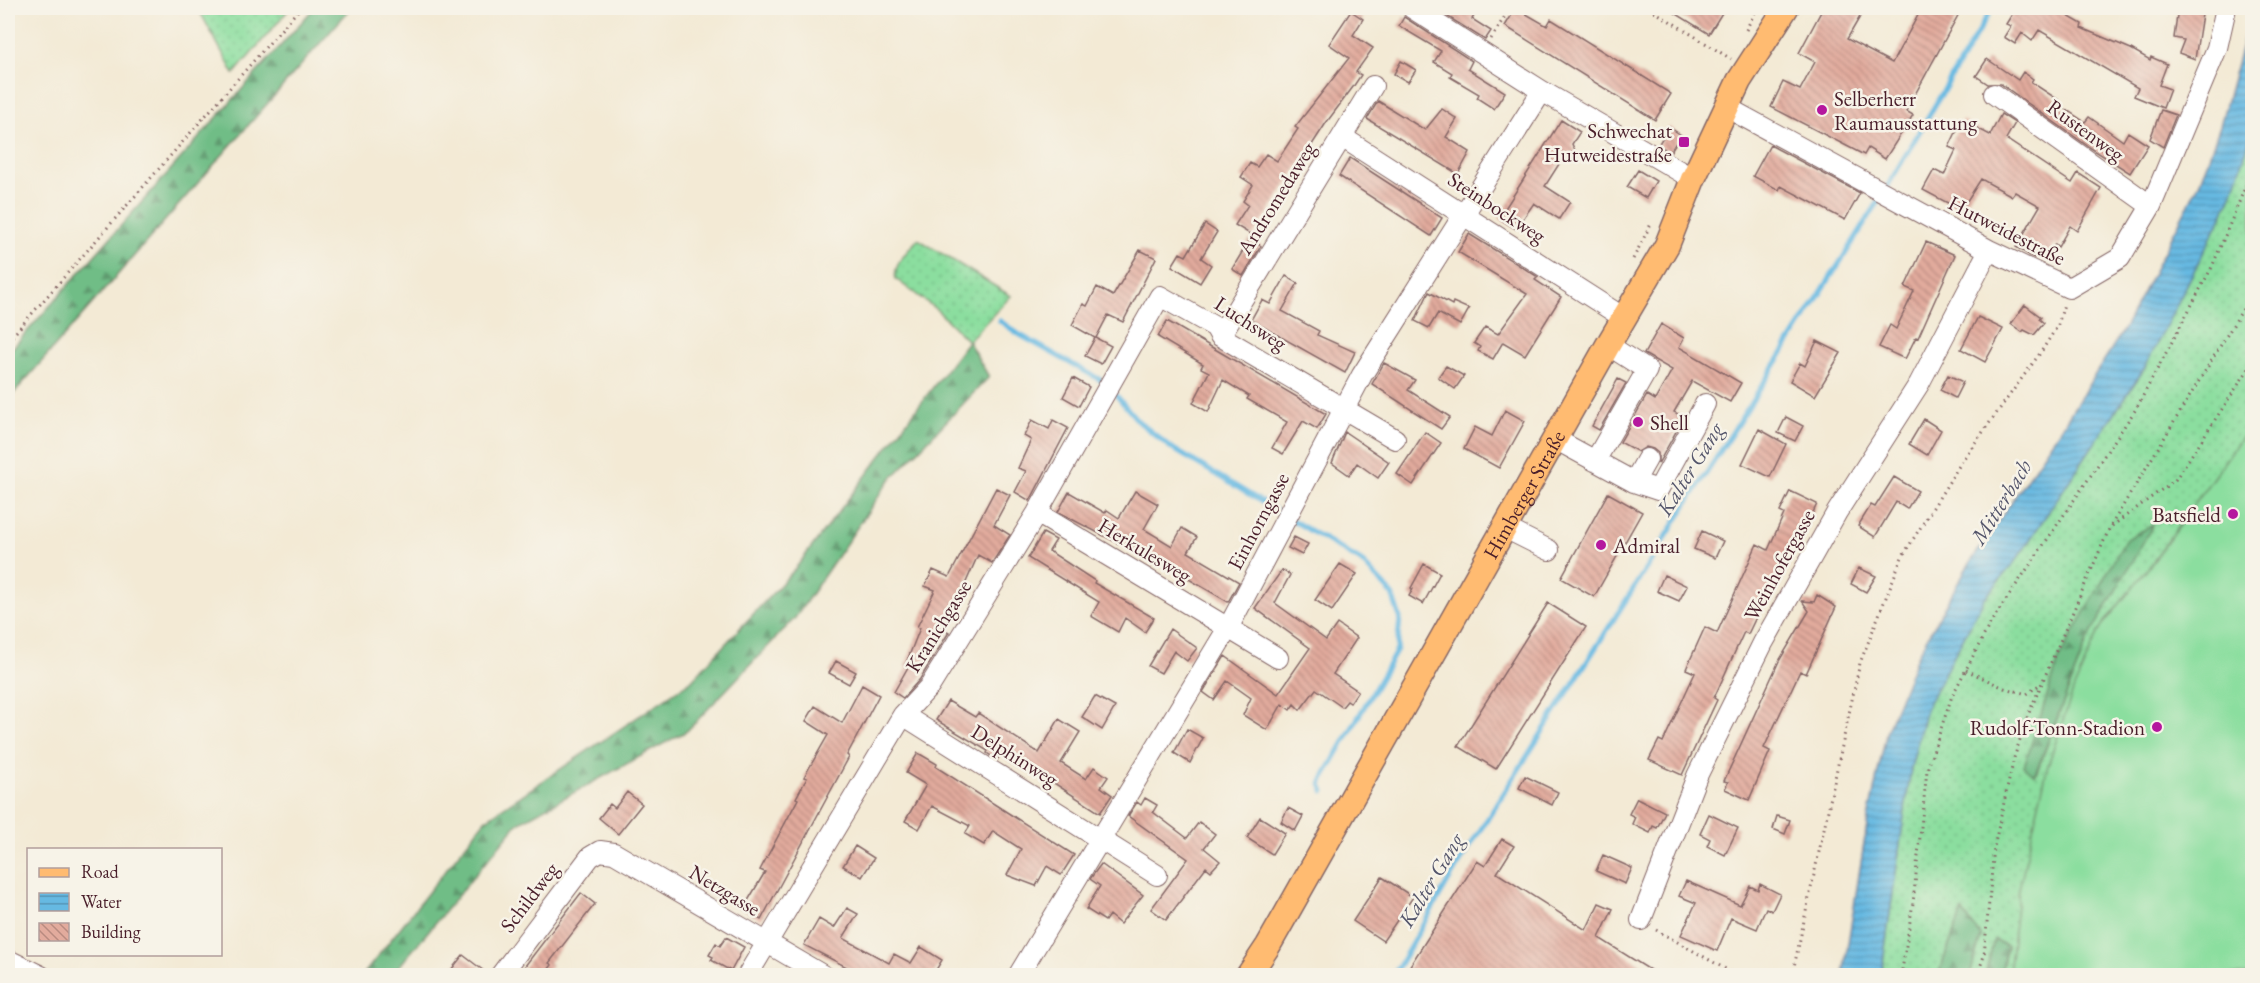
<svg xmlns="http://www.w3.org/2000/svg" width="2260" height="983" font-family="'EB Garamond',serif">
<defs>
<pattern id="grass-dots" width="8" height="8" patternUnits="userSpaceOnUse" patternTransform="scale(1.5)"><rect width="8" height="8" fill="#8bde9f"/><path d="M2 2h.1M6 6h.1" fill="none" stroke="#79be89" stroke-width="1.8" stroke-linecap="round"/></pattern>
<pattern id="forest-firs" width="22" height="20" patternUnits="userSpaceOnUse" patternTransform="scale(1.5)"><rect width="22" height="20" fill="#70bd86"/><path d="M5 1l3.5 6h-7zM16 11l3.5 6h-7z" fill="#5e996e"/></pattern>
<pattern id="water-rules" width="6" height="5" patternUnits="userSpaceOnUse" patternTransform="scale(1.5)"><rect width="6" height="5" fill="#66b9e2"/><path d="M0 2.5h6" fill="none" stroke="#5696b7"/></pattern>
<pattern id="building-back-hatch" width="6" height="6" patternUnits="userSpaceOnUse" patternTransform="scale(1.5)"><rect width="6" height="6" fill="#e2ab9d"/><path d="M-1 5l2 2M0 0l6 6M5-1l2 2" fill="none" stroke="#b98b80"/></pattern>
</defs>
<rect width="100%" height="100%" fill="#f7f3e8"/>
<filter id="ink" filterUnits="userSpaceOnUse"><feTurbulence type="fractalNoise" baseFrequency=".0167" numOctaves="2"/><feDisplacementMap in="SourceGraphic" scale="12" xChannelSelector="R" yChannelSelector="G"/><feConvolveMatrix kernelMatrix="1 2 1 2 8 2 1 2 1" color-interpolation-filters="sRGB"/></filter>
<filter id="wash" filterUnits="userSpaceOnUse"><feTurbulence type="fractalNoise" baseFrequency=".008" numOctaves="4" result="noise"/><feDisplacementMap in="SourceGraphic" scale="24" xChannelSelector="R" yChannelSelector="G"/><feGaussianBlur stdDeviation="1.35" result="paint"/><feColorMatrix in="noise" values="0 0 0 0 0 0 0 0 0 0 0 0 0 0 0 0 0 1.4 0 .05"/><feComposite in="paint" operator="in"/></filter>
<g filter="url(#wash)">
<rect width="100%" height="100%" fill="#f3ead5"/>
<path fill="url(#grass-dots)" stroke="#6a7e65" stroke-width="1.5" fill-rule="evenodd" d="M194 8H290L234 74 200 12Z
M2252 133V423L2153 562 2101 627 2019 889 2009 975H2000L2007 946 1995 940 1985 975H1970L1981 936 1962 911 1938 975 1881 976 1911 768 1926 708 1984 599 2017 559 2144 369 2231 198ZM2152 525 2087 641 2036 774 2060 657Z
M918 239 1011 296 968 341 937 310 896 279C892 266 909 249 918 239Z"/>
<path fill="url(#forest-firs)" stroke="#5d6e58" stroke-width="1.5" d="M314 8H351L8 400V353Z
M968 341 989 377 889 481 795 618 687 731 518 823 392 975H363L485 820 691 681 795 569Z
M2153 525 2087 641 2035 775 2024 766 2060 657 2126 539Z
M1962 911 1981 936 1970 975H1938Z
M1994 940 2007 946 2000 975H1985Z"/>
<path fill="#8bde9f" stroke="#6a7e65" stroke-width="1.5" d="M2252 423V975H2009L2019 889 2048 765 2074 688 2101 627 2153 562Z"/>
<path fill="url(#water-rules)" stroke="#586c86" stroke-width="1.5" d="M2252 9V133L2231 198 2144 369 2017 559 1984 599 1926 708 1911 768 1881 975H1843L1868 819 1887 730 1918 654 1966 569 2060 430 2124 329 2200 182 2220 126Z"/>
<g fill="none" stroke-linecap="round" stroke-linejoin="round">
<path stroke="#66b9e2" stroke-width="5" d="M1000 321 1020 335 1106 383 1138 421 1170 447 1361 561 1392 594 1400 618 1397 650 1326 773 1321 784 1324 791
M1393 976 1455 870 1877 204 1992 8"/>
</g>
<g id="blocks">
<path fill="url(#building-back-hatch)" d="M1434 8H1479L1472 19 1491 31 1485 40Z
M1516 8 1547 26 1551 19 1671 94 1655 120 1505 26Z
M1667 8H1725L1709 34Z
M1823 8H1847L1861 15 1847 39 1892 63 1922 8H1962L1906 111 1913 115 1885 159 1868 148 1864 155 1771 107 1783 82 1800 90 1815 62 1799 53Z
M2016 8H2054L2082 24 2081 28 2131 49 2150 60 2151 57 2167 64 2159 85 2170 89 2163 108 2134 96 2138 88 2039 30 2032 41 2022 33 2015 44 2004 37 2011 26 2006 24Z
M2178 8 2195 10 2203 8 2195 59 2179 53 2184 40 2174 38Z
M1351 11 1363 19 1353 35 1373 48 1356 72 1361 75 1353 87 1326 123 1253 236 1235 225 1248 205 1243 201 1253 185 1241 177 1250 163 1257 167 1266 154 1277 161 1298 129 1295 127 1349 58 1329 44Z
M1404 17 1472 61 1468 69 1505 92 1494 109 1477 98 1479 94 1450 77 1452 73 1434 62 1441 51 1399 26Z
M1987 59 2018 80 2023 72 2033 79 2031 82 2060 101 2058 104 2085 122 2089 117 2123 141 2128 132 2148 145 2130 173 2089 147 2001 84H1988L1976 76Z
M1401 61 1416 70 1408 82 1394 74Z
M1378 101 1425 130 1442 109 1457 119 1446 137 1470 152 1458 174 1367 119Z
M2161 110 2176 115 2163 147 2150 139Z
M2001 114 2015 123 2006 139 2072 183 2078 173 2101 188 2077 231 2070 226 2058 247 2055 244 2046 260 2036 254 2034 258 2016 247 2040 206 2015 192 2012 196 1981 179 1961 210 1923 190 1934 170 1944 175 1956 150 1949 147 1962 120 1990 135Z
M1561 120 1580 132 1572 144 1576 153H1566L1545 186 1570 202 1559 219 1534 203 1516 229 1499 218Z
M1669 127 1681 135 1670 152 1658 145Z
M1770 145 1860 193 1845 220 1781 186 1779 190 1753 176Z
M1350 158 1442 218 1431 236 1339 176Z
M1638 170 1656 181 1646 198 1627 187Z
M1205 224 1217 232 1201 258 1211 265 1200 283 1172 266 1180 253 1186 256Z
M1469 234 1538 277 1535 280 1561 297 1525 355 1503 342 1493 359 1478 351 1480 347 1474 343 1485 327 1498 334 1527 294 1458 252Z
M1250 239 1261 246 1243 276 1232 269Z
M1926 242 1955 255 1918 338 1916 337 1905 359 1879 347 1890 325 1896 329 1914 291 1905 287Z
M1140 250 1156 258 1123 322 1108 315 1096 338 1111 346 1101 364 1085 356 1095 338 1072 325 1083 304 1087 306 1097 287 1113 296Z
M1286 276 1298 283 1282 311 1319 331 1317 335 1355 352 1345 373 1251 320 1262 300 1270 304Z
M1429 292 1452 305 1453 302 1469 309 1460 325 1438 313 1429 328 1415 321Z
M2025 305 2041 317 2039 319 2044 323 2034 335 2024 330 2022 332 2011 324Z
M1978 317 2003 329 1985 362 1961 349Z
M1167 321 1326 414 1317 429 1303 421 1283 454 1272 448 1287 422 1247 399 1249 396 1223 380 1208 412 1193 403 1209 372 1201 368 1203 364 1158 337Z
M1661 324 1684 338 1679 347 1741 383 1730 402 1692 381 1674 412 1684 417 1658 464V453L1653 449 1646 447 1638 452 1620 442 1647 395 1655 400 1672 370 1644 354Z
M1817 341 1841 353 1815 396 1790 381 1800 363 1805 366Z
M1384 363 1415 380 1408 390 1450 417 1441 429 1372 384Z
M1446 366 1464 376 1455 389 1438 377Z
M1948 375 1963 382 1955 398 1940 390Z
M1073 378 1089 387 1079 406 1063 397Z
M1618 379 1626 383 1599 430 1592 426Z
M1505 410 1525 421 1499 468 1464 449 1475 427 1492 436Z
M1786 417 1803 426 1795 441 1778 433Z
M1924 419 1941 430 1927 455 1909 444Z
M1032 420 1049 429 1053 420 1068 428 1030 501 1015 492 1026 471 1018 468 1031 440 1024 436Z
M1759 429 1786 444 1770 477 1742 464Z
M1345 432 1389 462 1378 478 1357 463 1349 475 1332 463Z
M1425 432 1441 443 1413 485 1397 474Z
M1894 477 1918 491 1907 509 1896 502 1875 537 1858 526 1871 505 1875 507Z
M996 488 1010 495 994 525 1010 535 992 563 978 555 945 630 949 632 920 679 903 698 894 692 908 667 905 666 920 628 917 627 935 590 925 586 933 570 949 577Z
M1135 491 1158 504 1144 529 1172 546 1182 528 1197 537 1188 552 1239 582 1228 602 1153 558 1152 561 1058 512 1069 492 1105 513 1107 510 1119 518Z
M1790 491 1817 504 1807 525 1801 523 1748 634 1744 632 1714 698 1717 700 1682 775 1649 760 1659 740 1663 742 1695 673 1686 669 1705 627 1717 633 1757 544 1768 550 1784 514 1780 512Z
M1608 493 1642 512 1594 597 1561 578Z
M1702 531 1723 541 1715 558 1694 549Z
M1043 533 1056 540 1049 551 1095 581 1094 583 1154 618 1145 632 1125 618 1118 632 1091 616 1099 602 1028 558Z
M1294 537 1308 544 1302 555 1288 548Z
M1340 564 1357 574 1332 611 1315 600Z
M1424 564 1440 573 1423 604 1409 596 1413 589 1411 588Z
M1859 568 1876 576 1866 592 1851 584Z
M1282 570 1290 575 1275 603 1326 640 1337 624 1357 638 1333 674 1358 691 1350 703 1347 701 1342 707 1316 689 1300 710 1294 704 1290 710 1282 704 1267 730 1243 715 1251 698 1227 681 1214 700 1203 692 1225 656 1278 694 1310 648 1255 608Z
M1664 575 1687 586 1679 601 1657 591Z
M1817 595 1836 607 1806 674 1800 671 1764 748 1770 751 1749 800 1725 789 1728 782 1724 781 1779 661 1809 611 1802 601 1814 602Z
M1548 603 1586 627 1496 769 1458 746Z
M1170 629 1197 648 1187 661 1174 651 1161 673 1148 666Z
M836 661 856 672 849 684 829 673Z
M862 685 879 695 847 755 849 757 761 920 743 909 765 872 760 870 798 799 796 798 807 778 804 777 828 735 806 721 815 706 842 723Z
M1095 696 1115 707 1102 730 1082 717Z
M948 701 975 717 978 713 1039 753 1059 719 1080 732 1061 763 1086 779 1094 767 1108 777 1101 787 1112 795 1100 813 1031 768 1028 772 1000 755 997 760 987 753 988 751 936 720Z
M1187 729 1203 738 1190 763 1174 753Z
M918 753 937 764 936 767 1074 855 1061 875 1047 866 1036 886 1007 875 1021 849 993 831 984 845 965 834 970 826 932 806 919 829 905 821 926 785 906 773Z
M1525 776 1558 792 1552 805 1519 788Z
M627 792 642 804 618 834 599 818 610 804 615 808Z
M1145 798 1157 805 1153 812 1187 838 1199 822 1215 834 1204 848 1220 861 1211 871 1206 867 1166 920 1151 909 1188 859 1128 816 1137 802 1141 805Z
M1637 798 1665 812 1657 828 1653 826 1650 833 1632 824 1635 817 1629 814Z
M1288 808 1303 816 1295 831 1281 822Z
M1709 814 1738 828 1725 855 1707 846 1710 839 1700 834Z
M1777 816 1790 820 1785 834 1773 829Z
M1260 817 1285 833 1272 854 1247 838Z
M1502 839 1514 846 1497 873 1586 930 1599 903 1613 909 1599 938 1658 975H1404L1477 861 1485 866Z
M855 846 874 858 862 877 843 866Z
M1603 855 1632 868 1625 884 1596 871Z
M1101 864 1143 895 1120 924 1109 915 1105 921 1086 909 1100 886 1090 879Z
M1382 877 1413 897 1383 941 1353 921Z
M1686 881 1740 905 1750 886 1758 890 1760 884 1780 894 1772 911 1766 908 1757 929 1731 918 1717 951 1681 935 1696 903 1679 896Z
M581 893 595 904 549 963 552 965 544 975H518Z
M847 908 858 914 843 938 889 963 894 954 911 963 921 947 942 960 933 975H862L804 945 819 919 834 928Z
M726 937 744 947 731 971 711 960 713 957 709 955 716 943 720 946Z
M463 955 488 974V975H447Z"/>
</g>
</g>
<g filter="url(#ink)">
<use href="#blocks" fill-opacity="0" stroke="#856666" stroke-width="1.5"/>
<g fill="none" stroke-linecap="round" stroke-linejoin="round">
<defs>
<path id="minor" d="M1412 8 1542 91 1693 179
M1994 94 2151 206
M1726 107 1989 250 2069 288 2120 258 2151 206 2217 48 2226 8
M1342 137 1624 318
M1220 336 1373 86
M1555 439 1634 482 1658 490 1705 404
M1595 461 1647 370 1608 345
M1634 482 1647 459
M1037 513 1278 658
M1505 528 1549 550
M903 715 1157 875
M1641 920 1697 776 1763 643 1837 512 1919 384 1989 250
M8 960 41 976
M500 976 590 857 600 851 614 853 824 976
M747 976 903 715 930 686 1037 513 1160 296 1215 327 1220 336 1395 439
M1018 976 1228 628 1362 375 1542 91"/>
<g id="major">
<path id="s1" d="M1248 976 1268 946 1608 345 1667 245 1693 179 1739 81 1786 8"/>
</g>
</defs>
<use href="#minor" stroke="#856666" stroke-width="22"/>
<use href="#major" stroke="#856666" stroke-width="27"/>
<path stroke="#856666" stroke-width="3" stroke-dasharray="1.5 4.5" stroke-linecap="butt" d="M1649 8 1731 59
M1746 30 1757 8
M1491 39 1510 8
M1633 259 1652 222
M8 341 300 8
M2112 526 2175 480 2252 364
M1966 670 2004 688 2027 694 2039 685
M1656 930 1738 976
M1792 976 1860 663 1902 557 1964 458 2041 352 2058 325 2064 304
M1901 976 1913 903 1927 770 1952 696 1991 622 2136 409 2212 267 2252 171
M1977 976 1984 956 1994 847 2014 758 2028 715 2110 527 2252 294"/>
<use href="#minor" stroke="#fff" stroke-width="20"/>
<use href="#major" stroke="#ffbb71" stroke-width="24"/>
</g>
</g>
<g fill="#b5179e" stroke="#f7f3e8" stroke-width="2">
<circle cx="1822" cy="110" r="6"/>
<rect x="1678" y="136" width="12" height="12" rx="3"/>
<circle cx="1638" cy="422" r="6"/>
<circle cx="2233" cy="514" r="6"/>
<circle cx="1601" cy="545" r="6"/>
<circle cx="2157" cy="727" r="6"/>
</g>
<g text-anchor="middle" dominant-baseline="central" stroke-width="5" stroke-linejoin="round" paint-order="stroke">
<g font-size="21" fill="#4a1f2b" stroke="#f7f3e8" text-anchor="start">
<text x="1834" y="98">Selberherr<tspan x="1834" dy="24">Raumausstattung</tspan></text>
<text x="1672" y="130" text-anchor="end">Schwechat<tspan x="1672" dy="24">Hutweidestraße</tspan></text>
<text x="1650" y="422">Shell</text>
<text x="2221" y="514" text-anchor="end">Batsfield</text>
<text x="1613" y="545">Admiral</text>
<text x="2145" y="727" text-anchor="end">Rudolf-Tonn-Stadion</text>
</g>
<g font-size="21" fill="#4a1f2b" stroke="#f7f3e8">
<text transform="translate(2086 130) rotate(36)">Rustenweg</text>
<text transform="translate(1276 198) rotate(-58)">Andromedaweg</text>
<text transform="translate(1497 207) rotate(33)">Steinbockweg</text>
<text transform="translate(2007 230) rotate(27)">Hutweidestraße</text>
<text transform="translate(1251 323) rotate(33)">Luchsweg</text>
<text stroke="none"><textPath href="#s1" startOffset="555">Himberger Straße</textPath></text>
<text transform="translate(1258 521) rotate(-62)">Einhorngasse</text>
<text transform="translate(1145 550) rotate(31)">Herkulesweg</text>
<text transform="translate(1779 565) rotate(-61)">Weinhofergasse</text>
<text transform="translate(938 626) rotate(-58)">Kranichgasse</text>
<text transform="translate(1015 755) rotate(32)">Delphinweg</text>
<text transform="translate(725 890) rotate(31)">Netzgasse</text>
<text transform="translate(529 897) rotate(-53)">Schildweg</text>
</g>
<g font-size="22" font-style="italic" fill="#54556b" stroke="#f7f3e8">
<text transform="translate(1690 469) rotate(-58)">Kalter Gang</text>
<text transform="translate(2001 502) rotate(-58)">Mitterbach</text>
<text transform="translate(1431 880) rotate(-59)">Kalter Gang</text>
</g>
</g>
<rect width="2260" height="983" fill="none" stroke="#f7f3e8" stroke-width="30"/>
<rect x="27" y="848" width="195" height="108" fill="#f7f3e8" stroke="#b29e9c" stroke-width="1.5"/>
<rect x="39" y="868" width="30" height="9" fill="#ffbb71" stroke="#b29e9c" stroke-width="1.5"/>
<text x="81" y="878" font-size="18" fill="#4a1f2b">Road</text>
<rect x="39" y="893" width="30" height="18" fill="url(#water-rules)" stroke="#b29e9c" stroke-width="1.5"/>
<text x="81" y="908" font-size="18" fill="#4a1f2b">Water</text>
<rect x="39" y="923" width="30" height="18" fill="url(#building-back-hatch)" stroke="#b29e9c" stroke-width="1.5"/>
<text x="81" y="938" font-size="18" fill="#4a1f2b">Building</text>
</svg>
